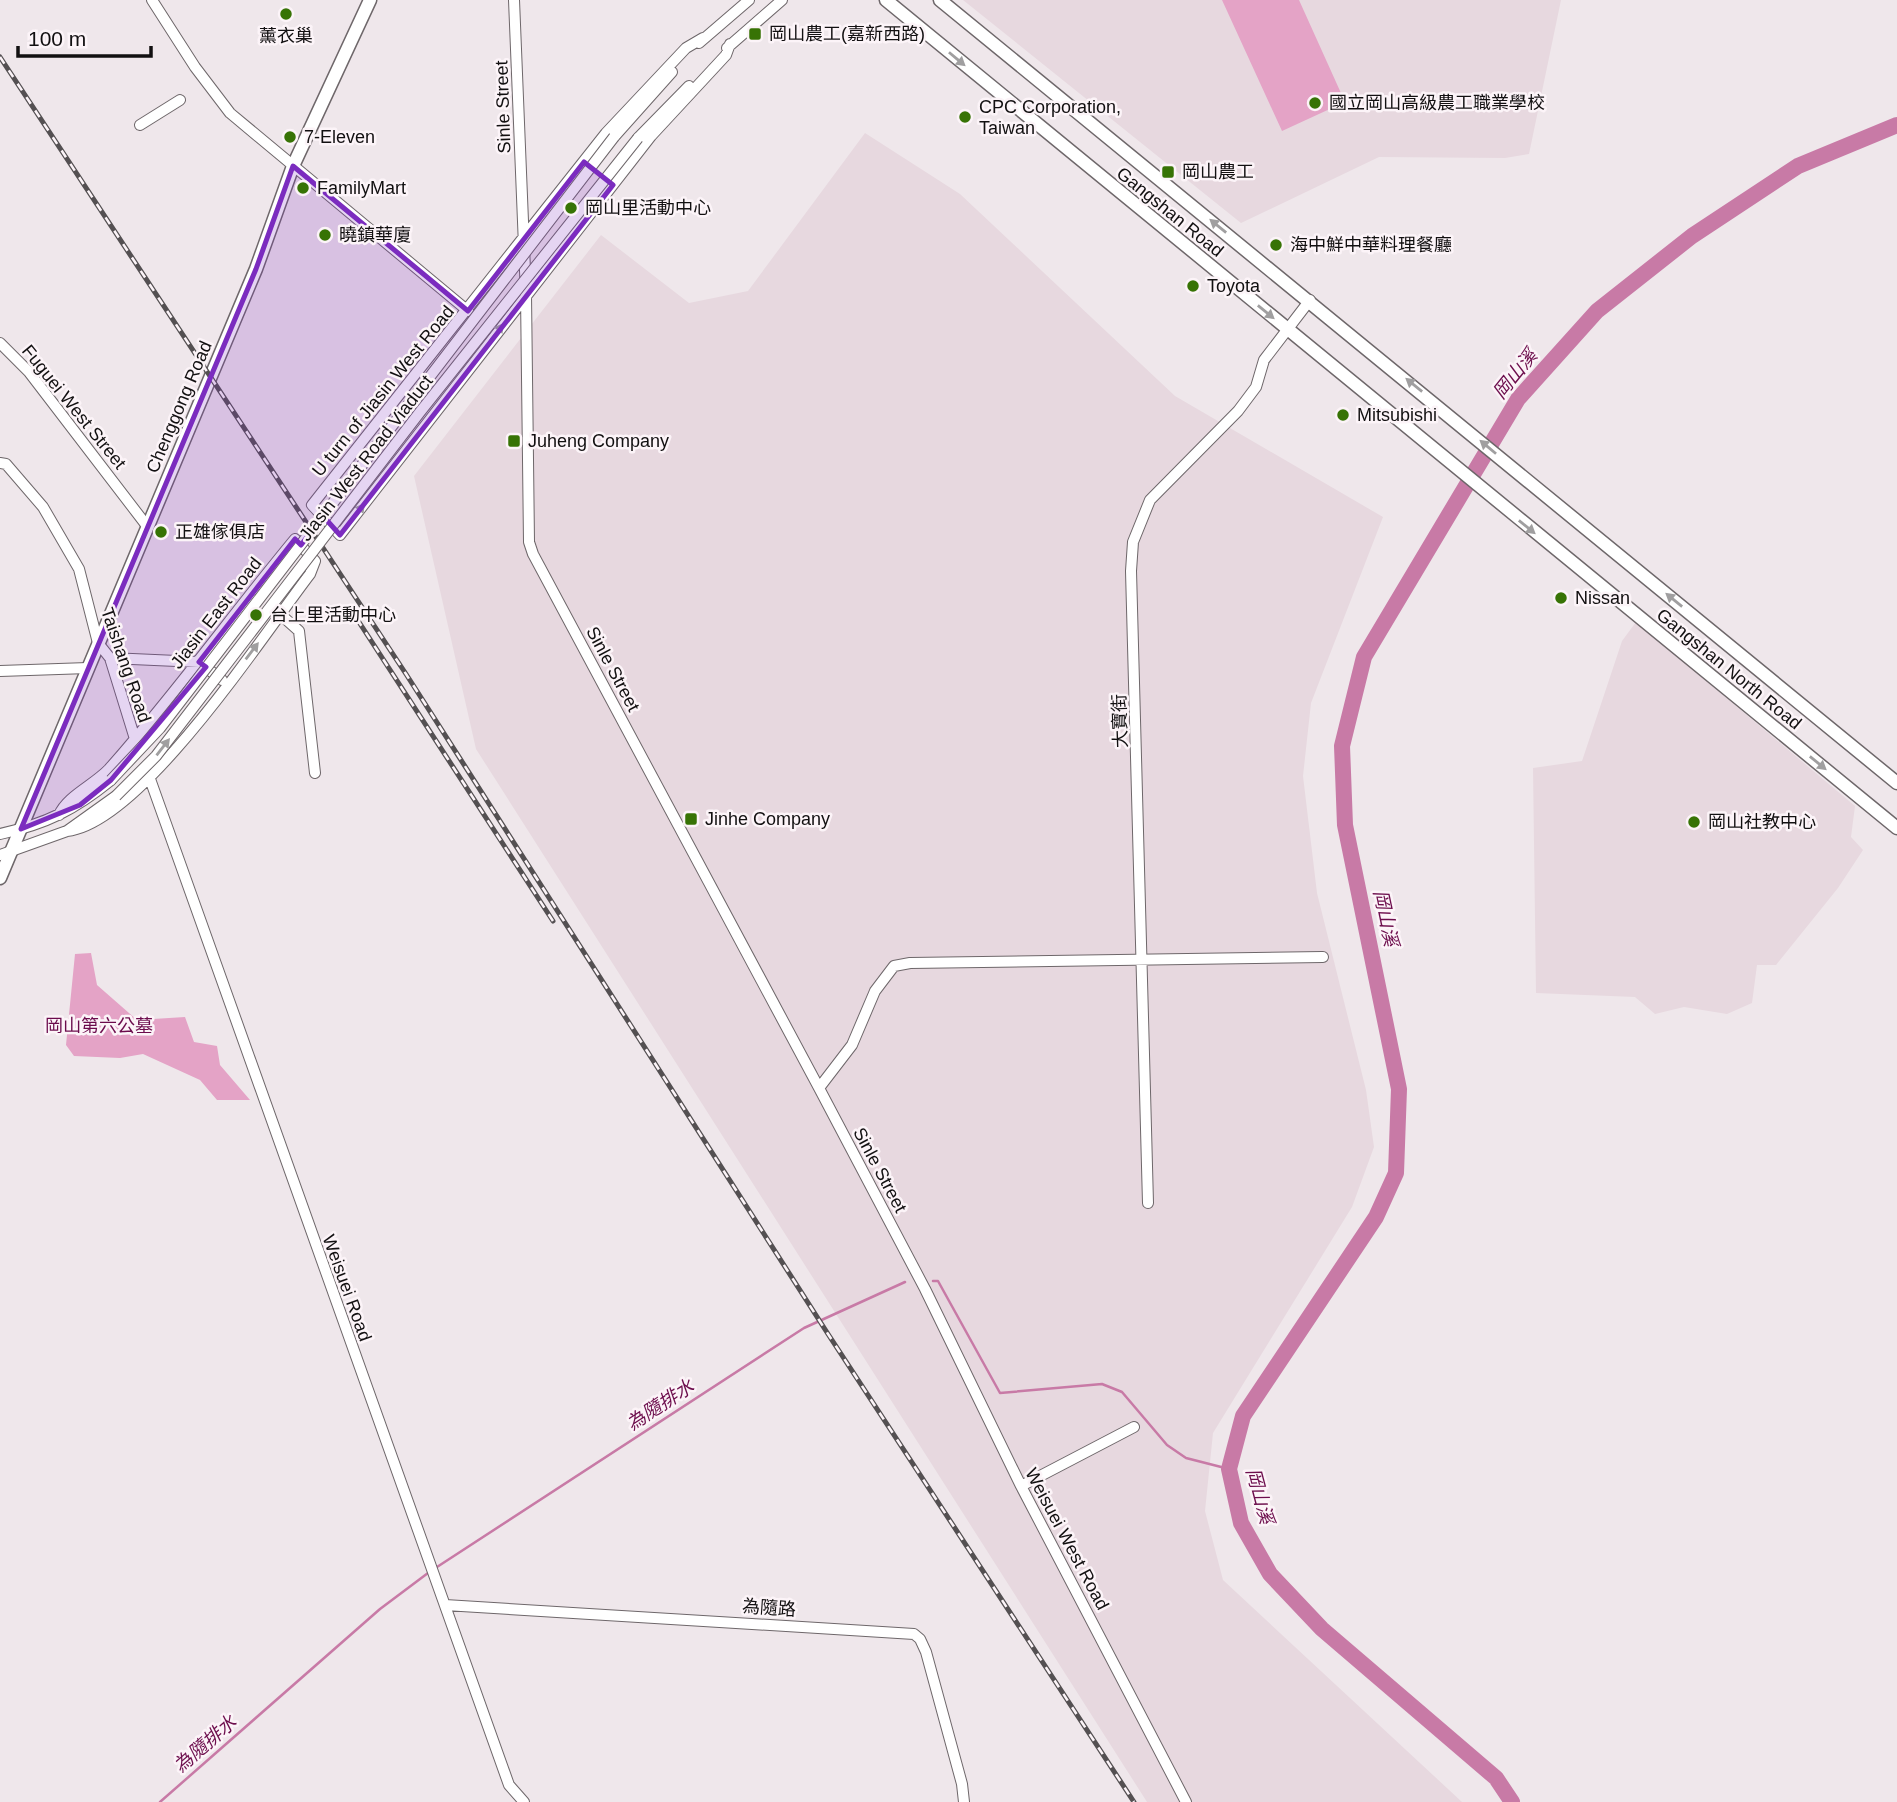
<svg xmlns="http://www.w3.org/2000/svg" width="1897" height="1802" font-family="Arial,'Noto Sans TC',sans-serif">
<rect width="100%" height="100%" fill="#efe7eb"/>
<path fill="#e7d8df" d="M963 0H1561L1529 154 1505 158 1379 157 1241 223Z
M865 133 960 194 1175 396 1383 517 1311 703 1303 776 1317 893 1366 1090 1374 1147 1352 1207 1213 1433 1205 1511 1223 1580 1462 1802H1147L476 749 414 476 601 235 689 303 748 291Z
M1636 622 1855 806 1851 837 1863 850 1838 888 1776 965H1757L1752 1003 1727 1014 1684 1007 1655 1014 1635 997 1536 993 1533 768 1582 761 1622 641Z"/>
<path fill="#e4a3c6" d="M1222 0H1299L1345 102 1282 131Z
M91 953 97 985 137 1020 185 1017 194 1042 217 1046 220 1065 250 1100H217L200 1080 143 1054 120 1058 74 1056 66 1045 75 954Z"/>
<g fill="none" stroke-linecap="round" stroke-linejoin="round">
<path stroke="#c87aa6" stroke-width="2.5" d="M933 1281H938L1000 1393 1102 1384 1122 1392 1167 1445 1186 1458 1229 1469
M437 1567 804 1328 905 1282
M160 1802 380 1609 428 1573"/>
<path stroke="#c87aa6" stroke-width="16" d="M1512 1802 1496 1778 1322 1629 1270 1574 1241 1523 1229 1469 1243 1416 1376 1217 1396 1173 1399 1089 1345 825 1342 746 1364 657 1518 399 1597 311 1692 236 1798 166 1897 125"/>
<defs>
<path id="minor" d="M152 0 195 67 230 113 468 311
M514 0 526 295 529 542 533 554 819 1088 925 1289 1021 1486 1186 1802
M703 38 686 48 606 133 312 505 340 535 651 136 726 55 730 44
M699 43 749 0
M727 48 782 0
M140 125 180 100
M614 137 672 72
M638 138 689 86
M0 343 29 372 147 526
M0 463 6 464 43 507 79 569 98 643 110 658 135 739
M280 614 299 631 315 773
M110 658 199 662 222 680
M0 671 88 668
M150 779 509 1785 524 1802
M59 815C67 796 94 785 109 769 175 695 232 615 295 539L315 561 310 574C263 635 141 823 67 831
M0 834C46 824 74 810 111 780
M0 855 67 831 116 796
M819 1088 852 1045 875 991 894 966 910 963 1323 957
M1148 1203 1131 571 1133 542 1150 500 1238 411 1256 387 1264 360 1310 300
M1021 1486 1134 1427
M445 1605 914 1634 920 1639 926 1652 962 1784 964 1802"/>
<path id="major" d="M886 0 1897 828
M940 0 1897 783
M0 878 256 269 293 166 370 0"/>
</defs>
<use href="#minor" stroke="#6e676a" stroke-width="12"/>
<use href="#major" stroke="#6e676a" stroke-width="15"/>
<use href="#minor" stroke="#fff" stroke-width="10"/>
<use href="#major" stroke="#fff" stroke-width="12"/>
<defs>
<path id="rail" d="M0 57 406 674 828 1334 1134 1802
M357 619 553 921"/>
</defs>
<use href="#rail" stroke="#545052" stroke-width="5"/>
<use href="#rail" stroke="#fcf4f8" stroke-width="2.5" stroke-dasharray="8" stroke-linecap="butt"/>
<defs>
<path id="minor-bridge" d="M111 780 160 728 614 137
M116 796 156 756 420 412 638 138"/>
</defs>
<use href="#minor-bridge" stroke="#6e676a" stroke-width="12" stroke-linecap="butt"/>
<use href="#minor-bridge" stroke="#fff" stroke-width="10"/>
</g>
<defs><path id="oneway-solid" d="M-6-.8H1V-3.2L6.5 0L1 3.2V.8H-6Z" transform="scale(1.75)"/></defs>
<g fill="#a09fa0">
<use href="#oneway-solid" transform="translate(957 59) rotate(40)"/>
<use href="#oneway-solid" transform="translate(1218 226) rotate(-141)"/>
<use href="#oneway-solid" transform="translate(1266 312) rotate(39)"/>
<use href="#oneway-solid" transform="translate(497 332) rotate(-52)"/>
<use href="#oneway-solid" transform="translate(1414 385) rotate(-141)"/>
<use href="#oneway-solid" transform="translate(1488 447) rotate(-140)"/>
<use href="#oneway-solid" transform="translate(358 512) rotate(-52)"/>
<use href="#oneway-solid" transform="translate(1527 527) rotate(39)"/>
<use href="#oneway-solid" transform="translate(1674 600) rotate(-141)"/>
<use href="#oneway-solid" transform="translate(252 651) rotate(-53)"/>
<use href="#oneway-solid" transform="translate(163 747) rotate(-52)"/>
<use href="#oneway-solid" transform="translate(1818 763) rotate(39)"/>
</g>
<path fill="#7b2cbf" fill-opacity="0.2" stroke="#7b2cbf" stroke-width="5" stroke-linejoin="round" d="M584 162 613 185 340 535 323 516 301 545 295 539 199 662 206 667 111 780 80 805 21 829 256 269 293 166 468 311Z"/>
<g fill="#377305" stroke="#fcf4f8" stroke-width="2.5">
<circle cx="286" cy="14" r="7"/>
<rect x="748" y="27" width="14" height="14" rx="3.5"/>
<circle cx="1315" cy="103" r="7"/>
<circle cx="965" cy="117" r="7"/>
<circle cx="290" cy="137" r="7"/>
<rect x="1161" y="165" width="14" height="14" rx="3.5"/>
<circle cx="303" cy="188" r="7"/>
<circle cx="571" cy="208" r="7"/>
<circle cx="325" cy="235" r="7"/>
<circle cx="1276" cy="245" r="7"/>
<circle cx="1193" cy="286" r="7"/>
<circle cx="1343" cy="415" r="7"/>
<rect x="507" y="434" width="14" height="14" rx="3.5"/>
<circle cx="161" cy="532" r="7"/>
<circle cx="1561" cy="598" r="7"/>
<circle cx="256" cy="615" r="7"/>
<rect x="684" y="812" width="14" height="14" rx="3.5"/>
<circle cx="1694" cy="822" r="7"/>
</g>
<g text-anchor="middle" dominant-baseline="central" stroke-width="5" stroke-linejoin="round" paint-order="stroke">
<g font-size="18" fill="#121011" stroke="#fcf4f8" text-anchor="start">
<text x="769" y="34">岡山農工(嘉新西路)</text>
<text x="286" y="36" text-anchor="middle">薰衣巢</text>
<text x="1329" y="103">國立岡山高級農工職業學校</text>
<text x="979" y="107">CPC Corporation,<tspan x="979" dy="21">Taiwan</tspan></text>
<text x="304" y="137">7-Eleven</text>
<text x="1182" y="172">岡山農工</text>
<text x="317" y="188">FamilyMart</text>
<text x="585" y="208">岡山里活動中心</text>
<text x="339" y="235">曉鎮華廈</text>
<text x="1290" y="245">海中鮮中華料理餐廳</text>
<text x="1207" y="286">Toyota</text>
<text x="1357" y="415">Mitsubishi</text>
<text x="528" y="441">Juheng Company</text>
<text x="175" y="532">正雄傢俱店</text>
<text x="1575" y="598">Nissan</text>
<text x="270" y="615">台上里活動中心</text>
<text x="705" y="819">Jinhe Company</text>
<text x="1708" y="822">岡山社教中心</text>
</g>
<g font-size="18" fill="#121011" stroke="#fcf4f8">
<text transform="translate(503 107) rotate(-92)">Sinle Street</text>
<text transform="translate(1170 212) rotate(39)">Gangshan Road</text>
<text transform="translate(383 391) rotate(-51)">U turn of Jiasin West Road</text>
<text transform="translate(74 407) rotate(51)">Fuguei West Street</text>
<text transform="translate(179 407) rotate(-67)">Chenggong Road</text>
<text transform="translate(366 458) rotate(-52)">Jiasin West Road Viaduct</text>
<text transform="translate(216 613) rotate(-52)">Jiasin East Road</text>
<text transform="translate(126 665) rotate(71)">Taishang Road</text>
<text transform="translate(613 669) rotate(62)">Sinle Street</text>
<text transform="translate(1729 669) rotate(39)">Gangshan North Road</text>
<text transform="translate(1120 721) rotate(-92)">大寶街</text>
<text transform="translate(880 1170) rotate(62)">Sinle Street</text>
<text transform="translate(347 1288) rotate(70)">Weisuei Road</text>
<text transform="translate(1067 1539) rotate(62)">Weisuei West Road</text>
<text transform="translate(769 1608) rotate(4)">為隨路</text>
</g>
<g font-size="18" fill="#6b0b4c" stroke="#fcf4f8">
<text x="99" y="1026">岡山第六公墓</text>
</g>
<g font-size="19" font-style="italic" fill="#6d0e4d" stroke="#fcf4f8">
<text transform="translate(1515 374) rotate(-51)">岡山溪</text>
<text transform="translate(1386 918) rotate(78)">岡山溪</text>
<text transform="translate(660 1405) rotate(-33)">為隨排水</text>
<text transform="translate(1260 1496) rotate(75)">岡山溪</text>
<text transform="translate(205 1744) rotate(-41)">為隨排水</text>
</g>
</g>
<path d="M18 46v10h133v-10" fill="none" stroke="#121011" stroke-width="3.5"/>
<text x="28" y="46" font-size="21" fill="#121011" stroke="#fcf4f8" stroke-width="5" paint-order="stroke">100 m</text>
</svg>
